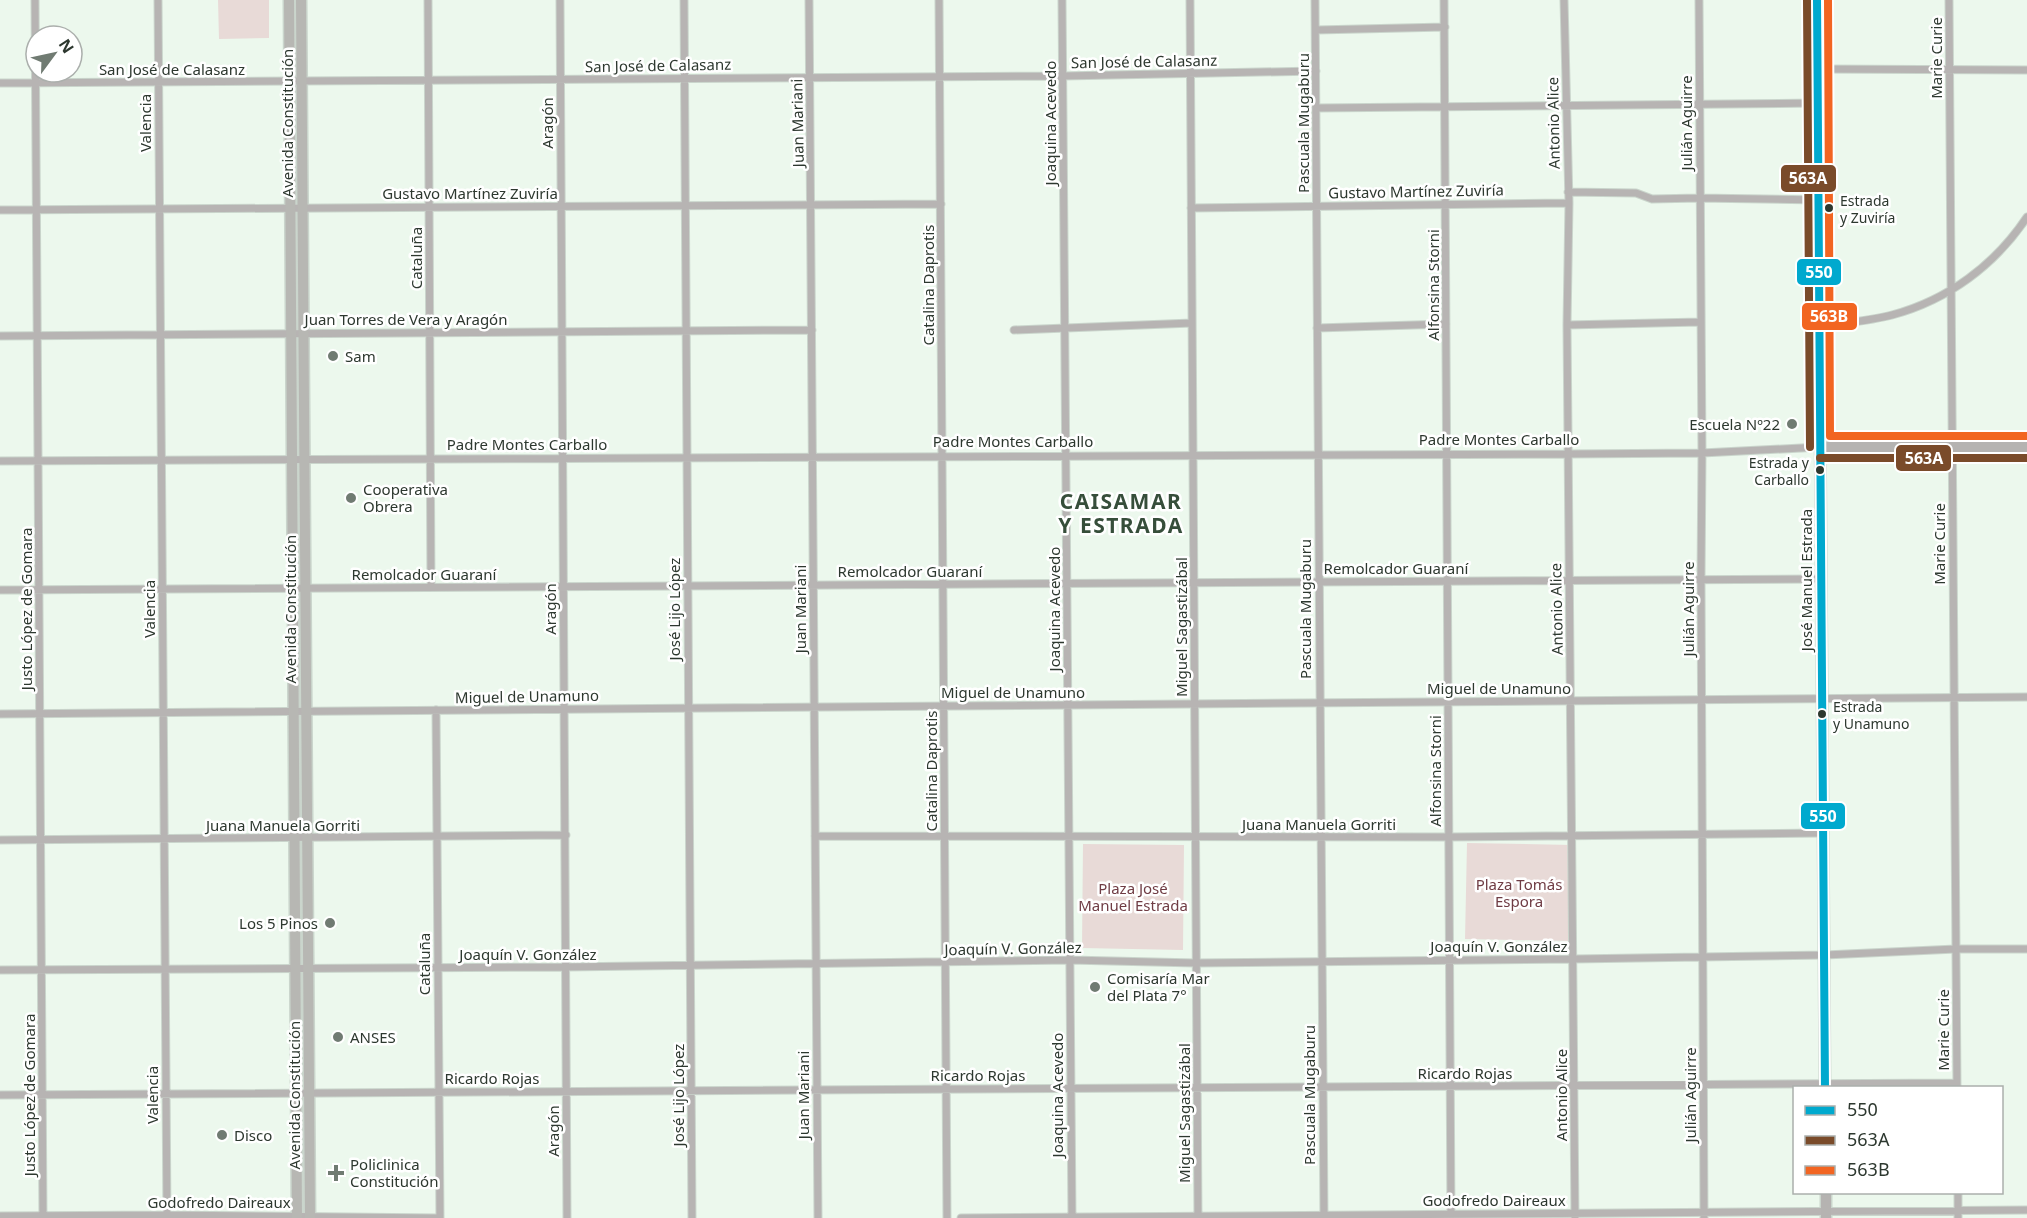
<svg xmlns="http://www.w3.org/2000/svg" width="2027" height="1218" font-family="'Noto Sans',sans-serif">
<rect width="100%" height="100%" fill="#ecf8ed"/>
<path fill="#e8dad7" d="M218 0H269V38L219 39Z
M1467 843 1572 845 1571 941 1465 939Z
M1083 844 1184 845 1183 950 1082 948Z"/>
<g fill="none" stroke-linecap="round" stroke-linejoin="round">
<defs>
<path id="street" d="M35 0 43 1218
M158 0 167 1218
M428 0 431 587
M560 0 567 1218
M684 0 692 1218
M809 0 818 1218
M939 0 947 1218
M1062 0 1072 1218
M1190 0 1198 1218
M1315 0 1324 1218
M1444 0 1451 1218
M1564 0 1569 203 1567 325 1575 1218
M1699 0 1702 453 1701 580 1704 1218
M1949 0 1957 1088
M1316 30 1445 27
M1817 69 2027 70
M0 83 1063 76 1316 71
M1316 108 1818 103
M1568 192 1636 193 1652 199 1699 198 1819 200
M1191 208 1569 203
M0 210 941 204
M1567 325 1700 322
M1819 327C1843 323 1869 321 1892 315 1948 300 1995 265 2027 217
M1317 328 1446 324
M1014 330 1192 323
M0 336 812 330
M0 461 1568 454 1702 453 1820 447
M0 590 1821 579
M436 710 440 1218
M0 714 2027 697
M815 836 1449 837 1823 833
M0 840 566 835
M0 970 566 967 1070 960 1196 963 1574 959 1825 955 1956 949H2027
M0 1095 1957 1083
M1958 1192V1218
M0 1216 167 1215 438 1218
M961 1218 2027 1210"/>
<path id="secondary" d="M1817 0 1825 1088
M1820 447H2027
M1826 1192V1218"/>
<path id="primary" d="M289 0 297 1218
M301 0 310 1218"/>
</defs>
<use href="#street" stroke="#cad5cc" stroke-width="9"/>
<use href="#secondary" stroke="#cad5cc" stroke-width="13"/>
<use href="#primary" stroke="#cad5cc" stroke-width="13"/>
<use href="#street" stroke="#b7b4b3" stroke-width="7"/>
<use href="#secondary" stroke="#b5b3b1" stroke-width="10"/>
<use href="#primary" stroke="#b7b7b3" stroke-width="10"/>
<defs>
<path id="bus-1" d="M1817 0 1825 1088"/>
<path id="bus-2" d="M1807 0 1810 447
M1820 458H2027"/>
<path id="bus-3" d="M1828 0 1830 436H2027"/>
</defs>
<use href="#bus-1" stroke="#fff" stroke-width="12"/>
<use href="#bus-2" stroke="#fff" stroke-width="12"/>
<use href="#bus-3" stroke="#fff" stroke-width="12"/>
<use href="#bus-1" stroke="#00a9ce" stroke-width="8"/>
<use href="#bus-2" stroke="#7a4b2a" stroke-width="8"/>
<use href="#bus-3" stroke="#f26522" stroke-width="8"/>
</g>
<g fill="#2d382f" stroke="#fff" stroke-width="2">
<circle cx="1829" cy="208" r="5"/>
<circle cx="1820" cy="470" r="5"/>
<circle cx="1822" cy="714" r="5"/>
</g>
<g fill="#707b72" stroke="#fff" stroke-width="2">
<circle cx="333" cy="356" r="6"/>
<circle cx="1792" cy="424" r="6"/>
<circle cx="351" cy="498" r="6"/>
<circle cx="330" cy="923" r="6"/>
<circle cx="1095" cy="987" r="6"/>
<circle cx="338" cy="1037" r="6"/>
<circle cx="222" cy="1135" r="6"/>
<path d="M333 1164h6v6h6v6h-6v6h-6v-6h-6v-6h6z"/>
</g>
<g text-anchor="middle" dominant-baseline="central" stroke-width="5" stroke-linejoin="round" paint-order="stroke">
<g font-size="14" fill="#2d382f" stroke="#fff" text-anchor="start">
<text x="1840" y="200">Estrada<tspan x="1840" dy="17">y Zuviría</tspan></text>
<text x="1809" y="462" text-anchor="end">Estrada y<tspan x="1809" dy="17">Carballo</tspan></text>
<text x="1833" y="706">Estrada<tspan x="1833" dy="17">y Unamuno</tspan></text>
</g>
<g font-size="15" fill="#2d382f" stroke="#fff">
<text transform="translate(1936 58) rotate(-90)">Marie Curie</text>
<text transform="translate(1144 61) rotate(-1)">San José de Calasanz</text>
<text transform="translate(658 65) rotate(-1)">San José de Calasanz</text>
<text x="172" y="69">San José de Calasanz</text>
<text transform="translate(145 123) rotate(-90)">Valencia</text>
<text transform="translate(287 123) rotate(-90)">Avenida Constitución</text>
<text transform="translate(547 123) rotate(-90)">Aragón</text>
<text transform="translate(797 123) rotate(-91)">Juan Mariani</text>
<text transform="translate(1050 123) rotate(-90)">Joaquina Acevedo</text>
<text transform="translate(1303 123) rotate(-90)">Pascuala Mugaburu</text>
<text transform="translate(1553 123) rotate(-91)">Antonio Alice</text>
<text transform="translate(1686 123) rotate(-90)">Julián Aguirre</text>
<text transform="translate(1416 191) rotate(-1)">Gustavo Martínez Zuviría</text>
<text x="470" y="193">Gustavo Martínez Zuviría</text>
<text transform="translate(416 258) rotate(-90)">Cataluña</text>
<text transform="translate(928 285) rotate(-90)">Catalina Daprotis</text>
<text transform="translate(1433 285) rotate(-90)">Alfonsina Storni</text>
<text x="406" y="319">Juan Torres de Vera y Aragón</text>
<text x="1499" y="439">Padre Montes Carballo</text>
<text x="1013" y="441">Padre Montes Carballo</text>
<text x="527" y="444">Padre Montes Carballo</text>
<text transform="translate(1939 544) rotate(-90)">Marie Curie</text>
<text x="1396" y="568">Remolcador Guaraní</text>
<text x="910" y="571">Remolcador Guaraní</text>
<text x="424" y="574">Remolcador Guaraní</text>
<text transform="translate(1806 580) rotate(-90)">José Manuel Estrada</text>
<text transform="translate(26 609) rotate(-90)">Justo López de Gomara</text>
<text transform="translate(149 609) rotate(-90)">Valencia</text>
<text transform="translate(290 609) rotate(-90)">Avenida Constitución</text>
<text transform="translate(550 609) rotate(-90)">Aragón</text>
<text transform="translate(674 609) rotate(-90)">José Lijo López</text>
<text transform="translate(800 609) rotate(-90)">Juan Mariani</text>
<text transform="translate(1054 609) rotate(-90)">Joaquina Acevedo</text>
<text transform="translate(1305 609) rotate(-90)">Pascuala Mugaburu</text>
<text transform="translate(1556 609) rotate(-91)">Antonio Alice</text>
<text transform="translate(1688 609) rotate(-90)">Julián Aguirre</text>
<text transform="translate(1181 627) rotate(-90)">Miguel Sagastizábal</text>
<text x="1499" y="688">Miguel de Unamuno</text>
<text x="1013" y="692">Miguel de Unamuno</text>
<text transform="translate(527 696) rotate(-1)">Miguel de Unamuno</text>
<text transform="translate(931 771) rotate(-90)">Catalina Daprotis</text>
<text transform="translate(1435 771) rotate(-90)">Alfonsina Storni</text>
<text x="1319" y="824">Juana Manuela Gorriti</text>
<text x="283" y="825">Juana Manuela Gorriti</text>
<text x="1499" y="946">Joaquín V. González</text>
<text transform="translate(1013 948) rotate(-1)">Joaquín V. González</text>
<text x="528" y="954">Joaquín V. González</text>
<text transform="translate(424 964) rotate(-90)">Cataluña</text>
<text transform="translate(1943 1030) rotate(-90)">Marie Curie</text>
<text x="1465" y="1073">Ricardo Rojas</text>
<text x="978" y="1075">Ricardo Rojas</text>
<text x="492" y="1078">Ricardo Rojas</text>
<text transform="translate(29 1095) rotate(-90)">Justo López de Gomara</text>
<text transform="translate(152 1095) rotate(-90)">Valencia</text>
<text transform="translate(294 1095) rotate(-90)">Avenida Constitución</text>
<text transform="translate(678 1095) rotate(-90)">José Lijo López</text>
<text transform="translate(803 1095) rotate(-90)">Juan Mariani</text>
<text transform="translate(1057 1095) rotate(-90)">Joaquina Acevedo</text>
<text transform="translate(1309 1095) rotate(-90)">Pascuala Mugaburu</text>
<text transform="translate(1561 1095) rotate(-90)">Antonio Alice</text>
<text transform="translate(1690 1095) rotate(-90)">Julián Aguirre</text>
<text transform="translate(1184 1113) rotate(-90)">Miguel Sagastizábal</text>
<text transform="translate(553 1131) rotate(-90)">Aragón</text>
<text x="1494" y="1200">Godofredo Daireaux</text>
<text x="219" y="1202">Godofredo Daireaux</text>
</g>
<g font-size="15" fill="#2d382f" stroke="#fff" text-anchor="start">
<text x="345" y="356">Sam</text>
<text x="1780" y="424" text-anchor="end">Escuela Nº22</text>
<text x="363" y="489">Cooperativa<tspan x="363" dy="17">Obrera</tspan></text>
<text x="318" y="923" text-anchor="end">Los 5 Pinos</text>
<text x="1107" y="978">Comisaría Mar<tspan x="1107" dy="17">del Plata 7°</tspan></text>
<text x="350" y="1037">ANSES</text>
<text x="234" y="1135">Disco</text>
<text x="350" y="1164">Policlinica<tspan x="350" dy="17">Constitución</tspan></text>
</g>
<g font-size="15" fill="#6f3c44" stroke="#fff">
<text x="1519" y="884">Plaza Tomás<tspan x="1519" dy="17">Espora</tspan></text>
<text x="1133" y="888">Plaza José<tspan x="1133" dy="17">Manuel Estrada</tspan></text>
</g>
<g font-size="21" font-weight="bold" letter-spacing="1.5" fill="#364e3a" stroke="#fff">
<text x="1121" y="501">CAISAMAR<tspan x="1121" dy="24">Y ESTRADA</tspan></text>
</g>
</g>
<g stroke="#fff" stroke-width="2">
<rect x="1780" y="164" width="57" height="29" rx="6" fill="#7a4b2a"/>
<rect x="1796" y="258" width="46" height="28" rx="6" fill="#00a9ce"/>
<rect x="1801" y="302" width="57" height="29" rx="6" fill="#f26522"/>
<rect x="1895" y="444" width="57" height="28" rx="6" fill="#7a4b2a"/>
<rect x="1800" y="802" width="46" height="28" rx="6" fill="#00a9ce"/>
</g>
<g font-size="16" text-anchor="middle" font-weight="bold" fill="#fff">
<text x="1808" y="184">563A</text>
<text x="1819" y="278">550</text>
<text x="1829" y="322">563B</text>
<text x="1924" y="464">563A</text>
<text x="1823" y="822">550</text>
</g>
<rect x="1793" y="1086" width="210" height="108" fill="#ffffff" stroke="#abafac" stroke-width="1.5"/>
<rect x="1805" y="1106" width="30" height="9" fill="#00a9ce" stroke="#abafac" stroke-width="1.5"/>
<text x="1847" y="1116" font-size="18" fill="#2d382f">550</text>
<rect x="1805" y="1136" width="30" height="9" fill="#7a4b2a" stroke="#abafac" stroke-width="1.5"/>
<text x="1847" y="1146" font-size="18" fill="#2d382f">563A</text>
<rect x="1805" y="1166" width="30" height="9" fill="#f26522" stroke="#abafac" stroke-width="1.5"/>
<text x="1847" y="1176" font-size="18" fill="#2d382f">563B</text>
<g transform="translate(54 54) rotate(57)"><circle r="28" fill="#ffffff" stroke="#abafac" stroke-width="1.5"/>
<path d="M0-4.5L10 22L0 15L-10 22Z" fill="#707b72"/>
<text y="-9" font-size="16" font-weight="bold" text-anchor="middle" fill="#2d382f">N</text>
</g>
</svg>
